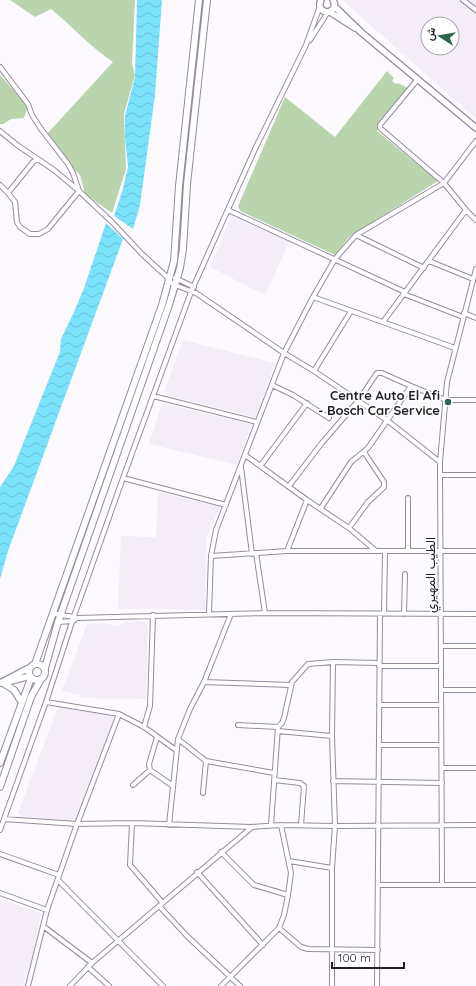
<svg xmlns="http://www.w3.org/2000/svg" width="476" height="986" font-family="Quicksand,Vazirmatn,sans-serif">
<defs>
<pattern id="water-waves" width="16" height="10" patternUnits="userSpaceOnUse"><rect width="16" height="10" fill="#7be2fb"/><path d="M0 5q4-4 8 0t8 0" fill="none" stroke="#6ac1d7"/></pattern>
</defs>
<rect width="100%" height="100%" fill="#fcfafe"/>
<path fill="#f4edf8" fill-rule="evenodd" d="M342 0H476V119ZM428 24H452V48H428Z
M231 217 290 241 265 295 210 267Z
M183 340 275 363 257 414 254 417 163 394Z
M162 403 252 424 237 465 149 444Z
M158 492 220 507 207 536 205 610 118 609 121 536 156 537Z
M143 621 148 626 146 699 81 698V695L62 691 87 624 108 623 113 626 120 625 125 622Z
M58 707 112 716 114 720 78 817 72 821 22 816 18 813Z
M0 899 41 913 32 959 22 986H0Z"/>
<path fill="#bad5ae" d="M10 0H135L132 64 135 75 124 114 126 169 112 213 85 194 80 175 70 165 46 135 113 62C90 47 72 26 51 9L35 17Z
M387 71 394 78 392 81 396 84 398 83 408 88 377 126V131L438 181 349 237 335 255 240 211 238 206 285 97 335 137Z
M0 75 28 106 24 118 11 119 3 124H0Z"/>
<path fill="url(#water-waves)" d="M137 0H162L155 95 140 205 133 229 114 216 123 189 128 167 125 137V116L135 77Z
M106 223 123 239 8 551 0 579V487L14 466 60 352 61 339 74 312 84 288Z"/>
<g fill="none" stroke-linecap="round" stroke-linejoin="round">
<defs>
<path id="street" d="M463 0 476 10
M310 40 328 12
M0 67 28 104 32 115 41 129 68 164 73 173 79 191 48 229 39 234H30L20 227 17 222 15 202 8 193 0 185
M418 79 380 125V128L444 183 466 210 476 220
M0 131 17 145 54 170 79 191 112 222 142 254 166 276 169 281 175 285 196 293 284 353 314 371 388 421 440 462
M8 193 33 162 37 159
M228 210 405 292
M356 235 424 268
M429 261 473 279
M175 278 194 287
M404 294 463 317
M313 297 455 348
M464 313 476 318
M383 322 466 210
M314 371 351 311
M272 385 293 395 329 418
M153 396 257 422
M245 455 307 500 349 528 376 551
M261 465 307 403
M241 467 252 554
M440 475H476
M123 478 226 505
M289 486 321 444 358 401 377 373H382L411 386 446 400H476
M321 508 351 462 368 448 411 386
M349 528 368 502 384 487V482L364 452
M287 551 307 500
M408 551V498
M256 553 265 613
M211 556 287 551H476
M53 613 61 615 75 617
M209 613 211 556 216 530 284 353 313 297 335 259 356 235 444 183 476 141
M384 614 385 551
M404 614 405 574
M57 622 73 621 77 618 265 613 476 614
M441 646H476
M379 666H441
M204 682 290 685
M441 690H476
M46 702 119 714
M379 705H441
M238 725 278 727
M144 727 150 706 153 615
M278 731 332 736
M157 737 149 764 150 770 173 786
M178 739 206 761 274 773
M379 745H441
M442 768H476
M274 780 300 783 304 786 301 825
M333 781 442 783
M133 785 150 770
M203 793 206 761
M4 819 77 824 132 823 252 827 281 825 335 826 476 825
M132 823 130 865 162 902
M169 825 178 739 190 709 204 682 231 614
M271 825 278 727 282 723 284 718 292 682 308 664 333 662 379 663
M0 830 46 702 74 616 123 478 191 292 255 149 306 45 320 6
M221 852 254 885 288 895
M0 854 59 875
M289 861 332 868
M197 872 263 945
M58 880 163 986
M378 885H476
M442 885 440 462 447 382 476 269
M0 893 47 910
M159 906 188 937 240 986
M43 926 92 963
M279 928 301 947 308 949 378 950
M88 967 109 986
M28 986 47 910 77 824 119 714 144 727 176 750
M70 986 92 963 252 827
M221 986 279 928 284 915 288 895 291 873 281 825
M332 986V868L335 826 332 736 333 662
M377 986 380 614"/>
<path id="secondary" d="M321 0C318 6 321 12 328 12 334 10 336 6 333 0
M335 7 362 33 476 128
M330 12 355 28
M0 683 31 667
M4 683 30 676"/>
<path id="primary" d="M29 672a8 8 0 1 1 16 0a8 8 0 1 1-16 0Z
M35 664 162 305 174 261 179 186 199 0
M45 668 58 622 169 305 180 268 183 249 187 184 207 0
M3 683 14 690 21 701
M0 763 31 678
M0 787 31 697 41 679"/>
</defs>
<use href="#street" stroke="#968b9e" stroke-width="6"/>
<use href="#secondary" stroke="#968b9e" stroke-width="8"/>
<use href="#primary" stroke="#968b9e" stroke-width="8"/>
<use href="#street" stroke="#fff" stroke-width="4"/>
<use href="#secondary" stroke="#fff" stroke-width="5.5"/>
<use href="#primary" stroke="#fff" stroke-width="6"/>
</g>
<circle fill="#2c664e" stroke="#fff" stroke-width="1.5" cx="448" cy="402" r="4"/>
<g text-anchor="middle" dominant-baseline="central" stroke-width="3.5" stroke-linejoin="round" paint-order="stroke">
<g font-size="13" font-weight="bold" fill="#221e25" stroke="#fff" text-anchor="end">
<text x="440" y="395">Centre Auto El Afi<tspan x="440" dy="15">- Bosch Car Service</tspan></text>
</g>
<g font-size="13" fill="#221e25" stroke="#fff">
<text transform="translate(430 575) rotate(-90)">الطيب المهيري</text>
</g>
</g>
<g transform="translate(440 36) rotate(282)"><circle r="19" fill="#ffffff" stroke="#a7a5a8"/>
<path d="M0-3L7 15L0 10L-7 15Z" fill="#2c664e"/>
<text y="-6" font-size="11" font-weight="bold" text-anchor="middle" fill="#221e25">ش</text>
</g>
<path d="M332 962v6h72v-6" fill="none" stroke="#221e25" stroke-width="2"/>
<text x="338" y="962" font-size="12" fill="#221e25" stroke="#ffffff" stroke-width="3" paint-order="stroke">100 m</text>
</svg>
